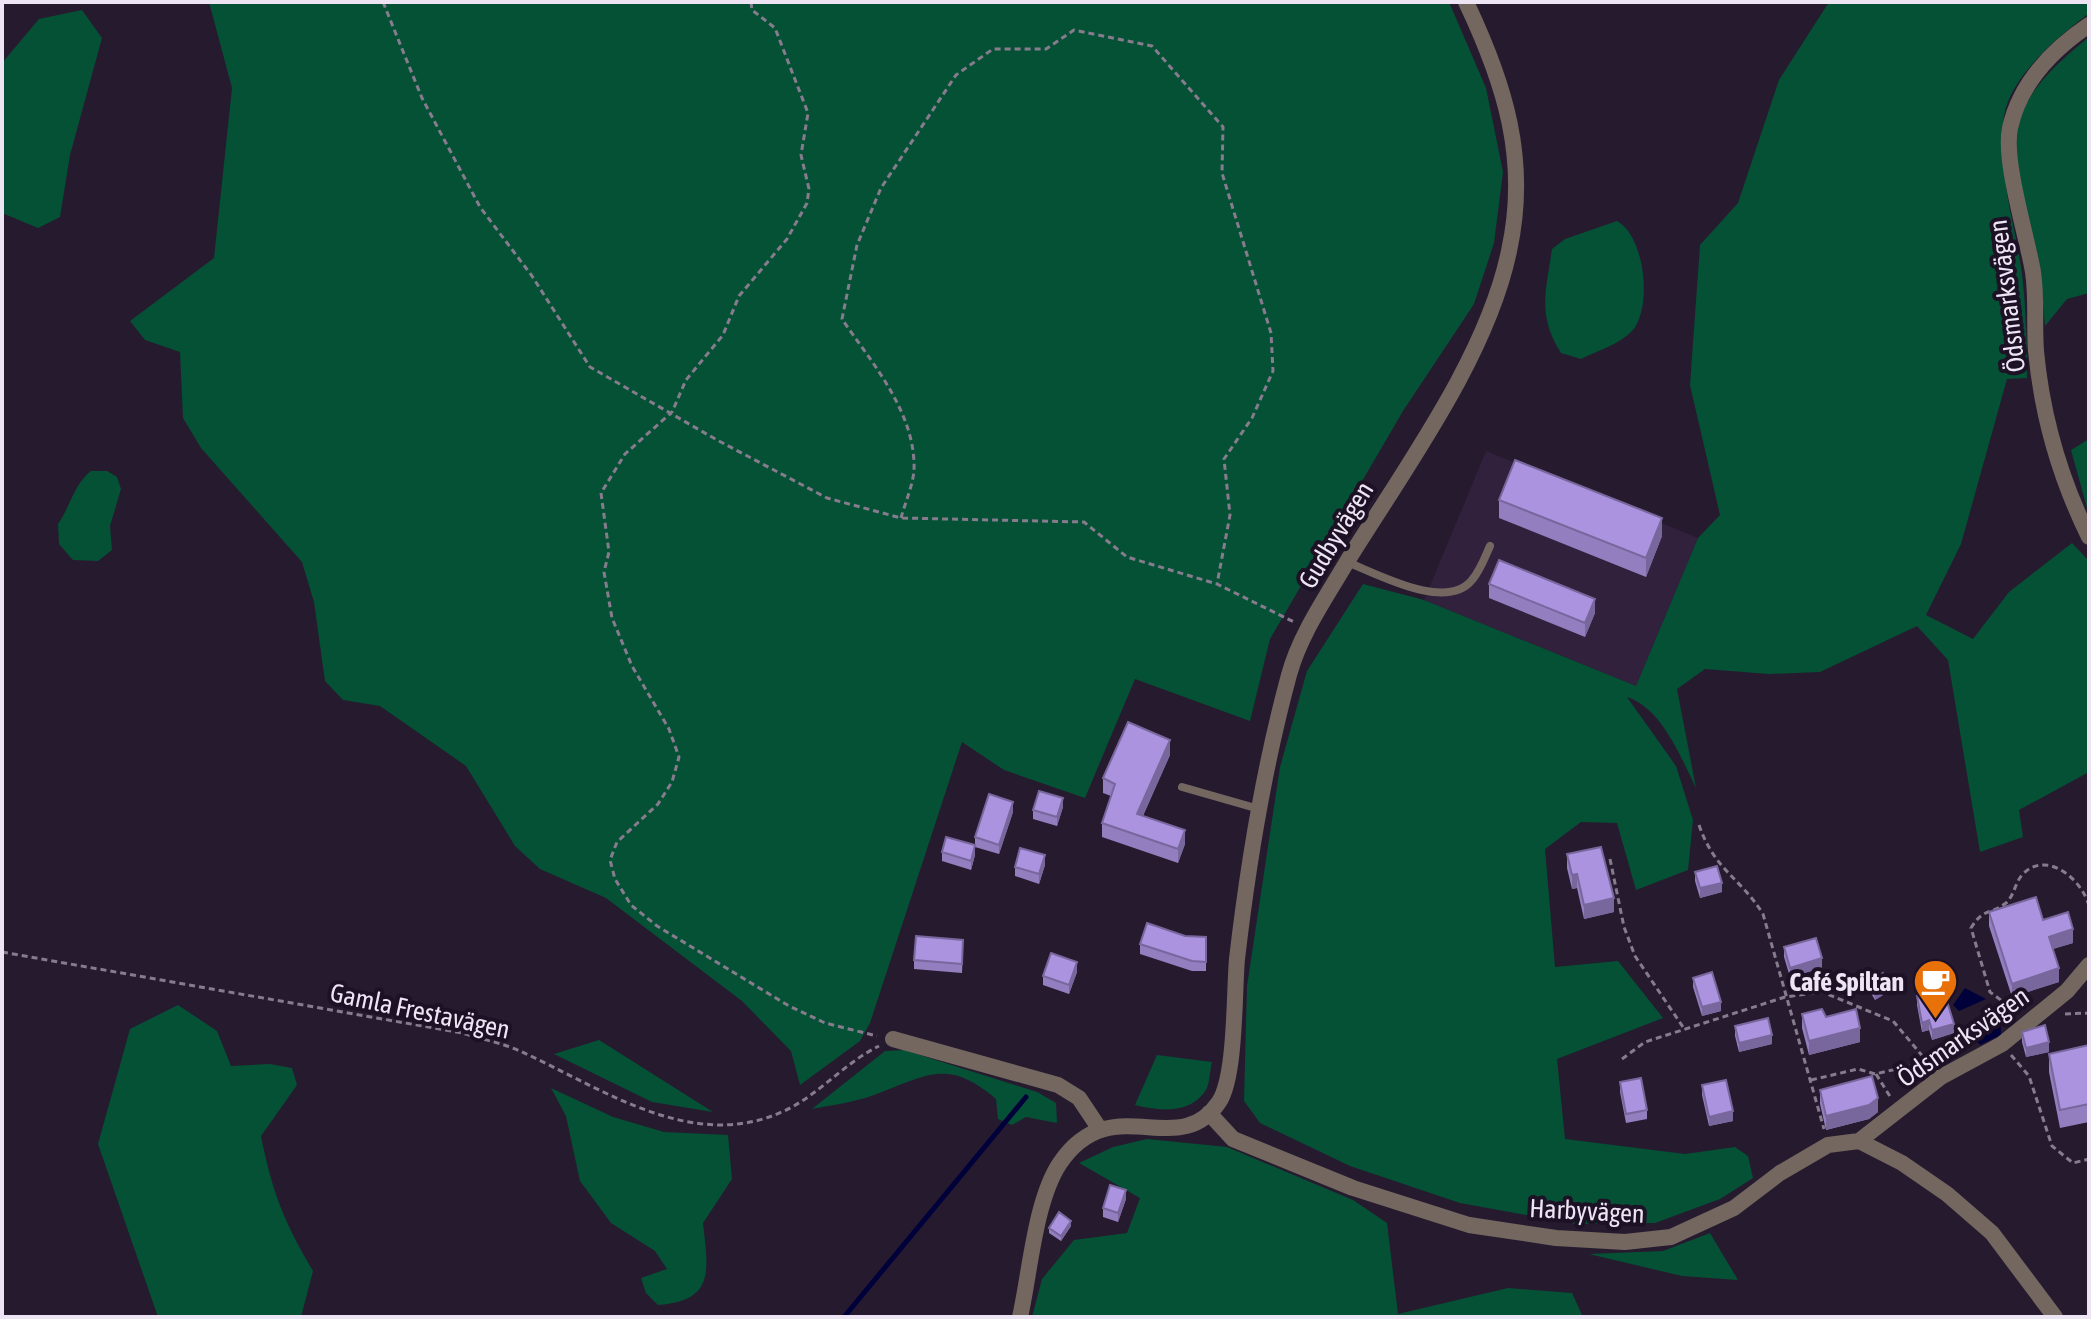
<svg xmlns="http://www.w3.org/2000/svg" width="2091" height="1319" font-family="'Asap Condensed',sans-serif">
<rect width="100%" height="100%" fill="#261a2f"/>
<path fill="#31213c" d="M1486 451 1698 538 1636 686 1424 600Z"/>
<path fill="#055135" d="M209 2H1449L1486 88 1503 172 1494 243 1474 304 1403 411 1270 639 1250 721 1135 679 1085 798 1004 770 962 742 870 1023 860 1041 800 1085 791 1051 742 1001 606 898 540 869 515 846 466 766 380 706 343 700 325 681 314 602 302 562 201 448 183 418 180 352 145 340 130 321 214 258 232 88Z
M1829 2H2089L2087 15C2057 37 2010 77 2004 116 1996 168 2015 223 2022 274 2026 308 2027 343 2027 378L2007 379 1961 544 1926 615 1973 639 2009 592 2072 543 2089 561V772L2019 810 2023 837 1980 852 1948 660 1917 626 1820 672 1769 674 1705 669 1677 689 1696 788C1681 758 1662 708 1627 697L1676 766 1693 820 1688 870 1636 890 1617 823 1581 822 1545 849 1555 967 1618 961 1663 1018 1557 1059 1565 1139 1685 1154 1735 1147 1748 1156 1753 1178 1720 1199 1655 1223 1576 1224 1460 1203 1350 1166 1260 1123 1244 1101 1247 986 1280 767 1307 671 1363 584 1424 600 1636 686 1698 538 1720 515 1690 385 1700 245 1738 203 1779 80Z
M82 10 102 38 70 155 60 217 38 228 2 213V63L39 19Z
M2089 37V293L2067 299 2045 326C2043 306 2042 285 2039 265 2033 226 2009 164 2018 126 2027 88 2060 61 2089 37Z
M1617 221C1645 236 1653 308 1632 331 1620 344 1597 351 1581 359L1561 353C1537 315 1546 291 1552 249L1565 239Z
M2089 439V508H2087L2071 450Z
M91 471H107L117 477 121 489 110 526 112 550 98 561 73 560 59 544 58 524C70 507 74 484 91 471Z
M178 1005 217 1031 231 1066 270 1064 292 1068 297 1085 261 1136C272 1192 284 1222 313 1271L301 1317H158L98 1144 130 1029Z
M599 1040 713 1112 652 1102 554 1054Z
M904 1050 1037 1092 1056 1103 1057 1123 1026 1117 1012 1125 998 1119 996 1099C947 1057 926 1076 874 1095 855 1102 833 1105 812 1109L885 1051Z
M1157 1055 1212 1062C1210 1069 1210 1081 1207 1088 1192 1115 1159 1111 1135 1105Z
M551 1088 613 1117 664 1132 728 1135 732 1179 703 1223C708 1269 716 1301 658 1305L646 1293 641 1278 667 1269 655 1251 611 1223 580 1181 566 1116Z
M1147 1139 1227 1147 1353 1200 1387 1223 1398 1314 1508 1288 1572 1293 1583 1317H1032L1042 1279 1074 1240 1127 1233 1140 1198 1079 1163 1113 1147Z
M1710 1233 1738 1280 1682 1276 1589 1254 1663 1251Z"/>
<path fill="#00013b" d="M1965 988 1986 999 1959 1011 1953 1005Z
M2000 1013 2001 1035 1980 1045 1968 1031 1970 1022Z"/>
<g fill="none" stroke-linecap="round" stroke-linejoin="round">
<path stroke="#00013b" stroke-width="5" d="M844 1317 1026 1097"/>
<path stroke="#867c8e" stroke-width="3" stroke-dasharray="6 4" stroke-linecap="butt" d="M383 2 422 98 480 207 532 276 590 367 717 440 827 498 901 518 1084 522 1127 557 1217 584 1294 622
M751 2 752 10 775 28 808 113 801 155 809 189 807 203 787 239 739 296 723 335 686 380 672 412 625 454 601 493 609 552 604 572 612 618 632 666 669 729 679 757 672 782 658 804 617 842 610 860 615 879 631 905 657 926 789 1006 825 1023 877 1036
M901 518C905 503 913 485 914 470 916 413 872 363 842 319L857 245 881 188 956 75 993 49H1046L1074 30 1152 46 1223 127 1222 173 1271 333 1273 371 1252 418 1224 459 1230 515 1217 584
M1699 825C1715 871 1740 877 1763 914L1824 1129
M1610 859 1624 927 1635 956 1685 1030
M2 952 462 1033C481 1039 502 1043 520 1051 600 1087 692 1154 784 1111 819 1095 844 1063 879 1046
M2017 1012 1990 992 1971 928C1983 908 1990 915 2006 903 2014 896 2015 883 2022 875 2047 848 2083 881 2089 906
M2065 1014 2089 1013
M2011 1055 2029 1076 2052 1146 2073 1163 2089 1159
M1622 1059 1645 1042 1785 997 1822 992 1893 1021 1930 1065
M1876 1074 1891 1098
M1811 1080 1858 1069 1875 1074 1928 1062"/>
<path stroke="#736760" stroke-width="8" d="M1347 562C1378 574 1446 612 1472 580 1480 571 1485 557 1490 546
M1182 787 1259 809"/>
<path stroke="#736760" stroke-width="16" d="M2089 25C2052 50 2020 83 2010 128 2003 161 2027 236 2033 272 2037 298 2034 325 2036 351 2042 415 2061 480 2089 537
M893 1039 1058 1085 1079 1098 1099 1128
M1209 1113 1233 1139 1353 1188 1469 1225 1556 1238 1625 1242 1671 1237 1734 1208 1780 1173 1828 1145 1859 1141 1902 1163 1947 1194 1992 1233 2055 1317
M1859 1141 1941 1077 2002 1044 2067 991 2089 965
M1020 1317C1030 1273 1035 1200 1060 1163 1112 1087 1178 1163 1219 1102 1236 1077 1234 992 1237 959 1248 864 1264 767 1289 675 1300 634 1327 596 1348 560 1405 468 1487 357 1509 251 1529 160 1505 84 1466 2"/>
</g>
<path fill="#937ec0" d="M1499 500 1662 536 1646 577 1499 518Z
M1489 584 1595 613 1585 637 1489 598Z
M1170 755 1143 816 1185 844 1178 863 1102 837V823L1111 796 1103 793V778Z
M1063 807 1057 826 1033 819V810Z
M1013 812 999 854 975 847V855L971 870 942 861V852L975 845V837Z
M1567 854 1614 912 1584 919 1577 888 1572 889 1567 868Z
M1045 865 1039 884 1015 876V867Z
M1695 872 1722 892 1700 898 1695 881Z
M1989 912 2043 920 2073 943 2053 949 2059 982 2012 997 1989 926Z
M1185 936 1206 937V971H1192L1140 954V944Z
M1784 947 1822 968 1790 977 1784 957Z
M963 949 962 973 914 969V960Z
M1077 972 1069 994 1043 985V976Z
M1693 978 1721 1011 1702 1016 1693 987Z
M1868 983 1891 990 1875 1000 1868 988Z
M1917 996 1954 1033 1932 1040 1929 1030 1922 1032 1917 1005Z
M1802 1014 1826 1017 1860 1042 1809 1055 1802 1028Z
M1735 1026 1772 1044 1739 1052 1735 1036Z
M2022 1032 2049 1052 2026 1057 2022 1042Z
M2089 1045V1122L2060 1128 2049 1072V1054Z
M1620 1082 1647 1110V1119L1626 1123 1620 1092Z
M1702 1085 1733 1121 1709 1126 1702 1095Z
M1820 1090 1878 1112 1869 1119 1826 1130 1820 1104Z
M1126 1199 1118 1222 1103 1217V1208Z
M1071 1226 1061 1241 1049 1233V1228Z"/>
<path fill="#78679c" d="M1662 518V536L1646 577V558Z
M1595 599V613L1585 637V623Z
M1170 740V755L1137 828V814Z
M1063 798V807L1057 826V817Z
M1013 802V812L999 854V845Z
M1185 830V844L1178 863V849Z
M975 845V855L971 870V861Z
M1045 855V865L1039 884V874Z
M1577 874V888L1572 889V875Z
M1722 883V892L1700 898V888Z
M1614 898V912L1584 919V905Z
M2073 929V943L2049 950V937Z
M1822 958V968L1790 977V968Z
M1077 962V972L1069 994V985Z
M2059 968V982L2012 997V984Z
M1891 985V990L1875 1000V995Z
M1721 1002V1011L1702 1016V1007Z
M1929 1020V1030L1922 1032V1023Z
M1954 1024V1033L1932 1040V1030Z
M1860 1028V1042L1809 1055V1041Z
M1772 1035V1044L1739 1052V1043Z
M2049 1042V1052L2026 1057V1048Z
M1878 1098V1112L1869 1119 1826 1130V1116Z
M1733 1111V1121L1709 1126V1117Z
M1126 1190V1199L1118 1222V1213Z
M1071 1221V1226L1061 1241V1236Z"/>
<path fill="#ab93df" stroke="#78679c" stroke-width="2" d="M1515 460 1662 518 1646 558 1499 500Z
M1499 560 1595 599 1585 623 1489 584Z
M1128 722 1170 740 1137 814 1185 830 1178 849 1102 823 1115 784 1103 778Z
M1039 791 1063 798 1057 817 1033 810Z
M989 794 1013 802 999 845 975 837Z
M946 837 975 845 971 861 942 852Z
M1601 847 1614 898 1584 905 1577 874 1572 875 1567 854Z
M1020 848 1045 855 1039 874 1015 867Z
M1717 866 1722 883 1700 888 1695 872Z
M2036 897 2043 920 2068 912 2073 929 2049 937 2059 968 2012 984 1989 912Z
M1147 923 1185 936 1206 937V962L1192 961 1140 944Z
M916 936 963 940 962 964 914 960Z
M1816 938 1822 958 1790 968 1784 947Z
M1051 953 1077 962 1069 985 1043 976Z
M1712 972 1721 1002 1702 1007 1693 978Z
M1883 973 1891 985 1875 995 1868 983Z
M1938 989 1940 997 1945 995 1954 1024 1932 1030 1929 1020 1922 1023 1917 996Z
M1822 1009 1826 1017 1856 1009 1860 1028 1809 1041 1802 1014Z
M1768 1018 1772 1035 1739 1043 1735 1026Z
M2045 1025 2049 1042 2026 1048 2022 1032Z
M2089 1045V1104L2060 1110 2049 1054Z
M1872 1076 1878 1098 1869 1105 1826 1116 1820 1090Z
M1641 1078 1647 1110 1626 1114 1620 1082Z
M1726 1080 1733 1111 1709 1117 1702 1085Z
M1110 1185 1126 1190 1118 1213 1103 1208Z
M1059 1212 1071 1221 1061 1236 1049 1228Z"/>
<defs>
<symbol id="cafe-pin" viewBox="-11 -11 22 30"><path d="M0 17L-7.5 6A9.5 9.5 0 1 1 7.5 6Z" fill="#e8710a" stroke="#1d1125"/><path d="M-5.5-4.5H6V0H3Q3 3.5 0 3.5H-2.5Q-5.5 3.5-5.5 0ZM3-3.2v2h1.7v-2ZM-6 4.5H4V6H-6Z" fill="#fff"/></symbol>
</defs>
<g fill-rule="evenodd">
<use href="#cafe-pin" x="1910" y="956" width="51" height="69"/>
</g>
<g text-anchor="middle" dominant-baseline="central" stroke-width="8" stroke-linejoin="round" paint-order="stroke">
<g font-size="26" fill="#ede5f4" stroke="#1d1125">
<text transform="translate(2007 296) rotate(-97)">Ödsmarksvägen</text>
<text transform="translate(1336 535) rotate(-59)">Gudbyvägen</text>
<text transform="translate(420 1011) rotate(12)">Gamla Frestavägen</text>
<text transform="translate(1963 1037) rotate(-35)">Ödsmarksvägen</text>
<text transform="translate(1587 1211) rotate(3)">Harbyvägen</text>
</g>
<g font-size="26" font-weight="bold" fill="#ede5f4" stroke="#1d1125" text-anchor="end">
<text x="1904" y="982">Café Spiltan</text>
</g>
</g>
<rect width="2091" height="1319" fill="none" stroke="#ede5f4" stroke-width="8"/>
</svg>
